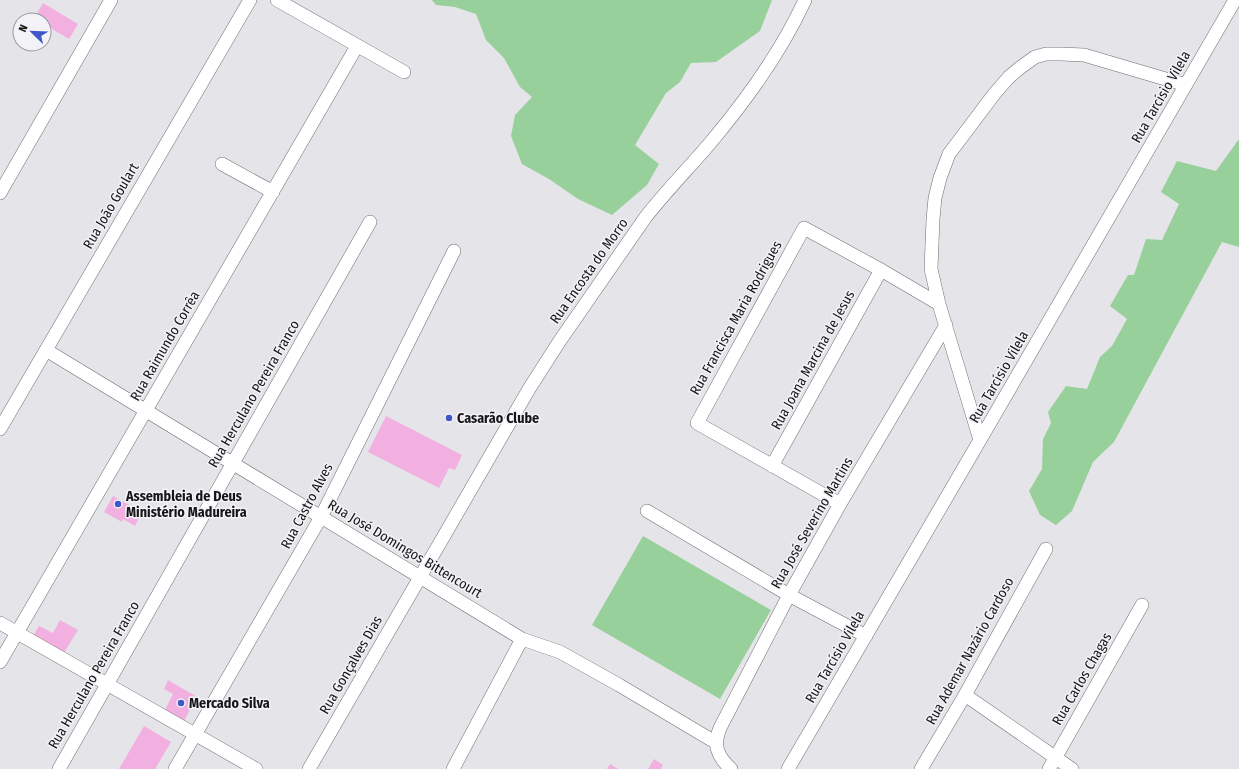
<svg xmlns="http://www.w3.org/2000/svg" width="1239" height="769" font-family="'Fira Sans Condensed',sans-serif">
<rect width="100%" height="100%" fill="#e5e5e9"/>
<path fill="#98d09b" d="M432 0H772L760 31 716 62 691 63 680 82 666 93 635 145 659 164 647 185 612 215 578 199 549 179 522 164 511 136 515 115 532 97 520 87 504 58 486 40 476 14 455 7 436 5Z
M1239 139V247L1222 242 1114 442 1093 462 1072 511 1056 525 1040 515 1029 491 1042 469 1043 439 1051 423 1048 412 1066 386 1087 389 1100 357 1112 346 1127 319 1110 306 1128 275H1134L1146 239 1162 240 1179 204 1161 192 1177 161 1216 171Z
M643 536 771 610 720 699 592 625Z"/>
<path fill="#f2b0e1" d="M43 3 78 24 69 39 44 24V20H38L34 18Z
M386 416 462 455 455 470 449 468 439 488 368 452Z
M113 496 142 512 135 526 123 519 122 522 104 512Z
M60 620 78 630 64 653 33 636 39 626 53 633Z
M168 680 197 697 184 721 165 710 173 694 164 689Z
M144 726 171 742 155 769H119Z
M654 759 663 765 661 769H648Z
M610 764 618 769H607Z"/>
<g fill="none" stroke-linecap="round" stroke-linejoin="round">
<defs>
<path id="minor" d="M277 0 404 72
M222 164 273 192
M0 193 111 0
M46 350 522 639 560 652 619 685 715 742
M0 429 250 0
M980 440 939 304 931 269 933 219 935 198 940 178 949 154 995 93 1009 77 1021 67 1035 57 1046 54H1061L1084 55 1186 85
M772 466 881 270
M840 504 697 423 804 228 881 270 939 304
M647 511 789 595 866 636
M0 623 256 769
M0 662 357 46
M965 695 1072 769
M59 769 370 222
M175 769 321 517 454 251
M309 769 529 389 559 342 645 218C665 192 689 168 711 142 748 98 781 52 805 0
M453 769 522 639
M731 769C717 756 713 745 720 728L789 595 840 504 946 325
M788 769 980 440 1235 0
M921 769 965 695 1046 549
M1049 769 1142 605"/>
</defs>
<use href="#minor" stroke="#6e6e72" stroke-width="14"/>
<use href="#minor" stroke="#fff" stroke-width="13"/>
</g>
<g fill="#4057ca" stroke="#f2f2f7" stroke-width="1.5">
<circle cx="449" cy="418" r="4"/>
<circle cx="118" cy="504" r="4"/>
<circle cx="181" cy="703" r="4"/>
</g>
<g text-anchor="middle" dominant-baseline="central" stroke-width="3" stroke-linejoin="round" paint-order="stroke">
<g font-size="14" fill="#161617" stroke="#f2f2f7">
<text transform="translate(1161 97) rotate(-60)">Rua Tarcísio Vilela</text>
<text transform="translate(111 206) rotate(-60)">Rua João Goulart</text>
<text transform="translate(589 271) rotate(-55)">Rua Encosta do Morro</text>
<text transform="translate(736 318) rotate(-61)">Rua Francisca Maria Rodrigues</text>
<text transform="translate(165 346) rotate(-60)">Rua Raimundo Corrêa</text>
<text transform="translate(813 360) rotate(-61)">Rua Joana Marcina de Jesus</text>
<text transform="translate(999 377) rotate(-60)">Rua Tarcísio Vilela</text>
<text transform="translate(254 394) rotate(-60)">Rua Herculano Pereira Franco</text>
<text transform="translate(307 506) rotate(-62)">Rua Castro Alves</text>
<text transform="translate(812 523) rotate(-60)">Rua José Severino Martins</text>
<text transform="translate(405 549) rotate(31)">Rua José Domingos Bittencourt</text>
<text transform="translate(970 651) rotate(-61)">Rua Ademar Nazário Cardoso</text>
<text transform="translate(835 657) rotate(-60)">Rua Tarcísio Vilela</text>
<text transform="translate(351 665) rotate(-60)">Rua Gonçalves Dias</text>
<text transform="translate(94 675) rotate(-60)">Rua Herculano Pereira Franco</text>
<text transform="translate(1082 679) rotate(-60)">Rua Carlos Chagas</text>
</g>
<g font-size="14" font-weight="bold" fill="#161617" stroke="#f2f2f7" text-anchor="start">
<text x="457" y="418">Casarão Clube</text>
<text x="126" y="496">Assembleia de Deus<tspan x="126" dy="16">Ministério Madureira</tspan></text>
<text x="189" y="703">Mercado Silva</text>
</g>
</g>
<g transform="translate(32 32) rotate(293)"><circle r="19" fill="#f2f2f7" stroke="#9a9a9d"/>
<path d="M0-3L7 15L0 10L-7 15Z" fill="#4057ca"/>
<text y="-6" font-size="11" font-weight="bold" text-anchor="middle" fill="#161617">N</text>
</g>
</svg>
